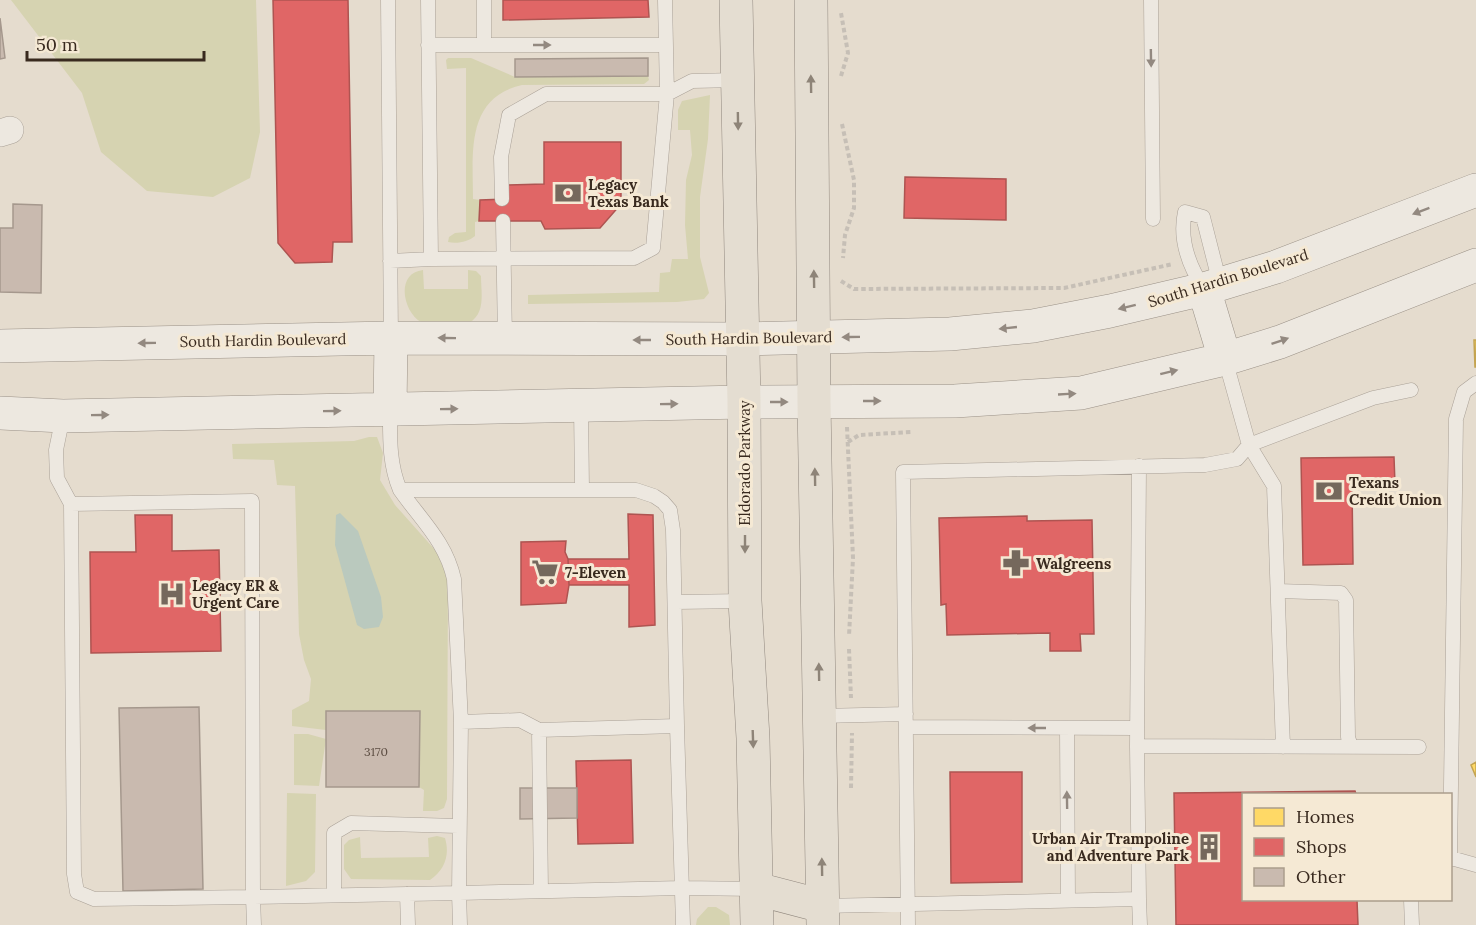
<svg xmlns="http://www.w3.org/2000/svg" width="1476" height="925" font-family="Lora,serif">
<rect width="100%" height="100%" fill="#e5dcce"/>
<path fill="#d6d3b1" d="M11 0H256L260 132 250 178 213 197 147 191 101 152 82 93Z
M448 58H471L515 77 648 76 649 80 644 84 522 85C465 98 473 154 473 199L480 200 479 221 475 222V236C468 242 457 244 448 242L449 237 455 233 466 232V68L447 69 446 60Z
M710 95 708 139 700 197V257L709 293 704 299 677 302 528 304V295L659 292 660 273 670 272 672 259H688L685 225 686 180 692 155 690 130H678V110L682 101Z
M423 270 424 289H468V270L476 271 481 276C481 293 486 313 469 323L421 322C403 312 395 273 423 270Z
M369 437H377L383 453 380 480 395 505 436 551 448 577 447 799 444 808 437 811H423L424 790 419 787V711H326V730L292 726V710L309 701 311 679 304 660 299 634 295 486 277 485 274 460 233 459 232 444 354 441Z
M294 734H308L326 739 319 786 294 785Z
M287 793 316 794 315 872 306 881 286 886Z
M437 836 445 838C450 855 445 870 430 880L351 879 344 869V845L349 840 360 837 361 858 429 857 428 838Z
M708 907H716L729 915 730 925H696L697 919Z"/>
<path fill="#bac9be" d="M340 513 358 531 381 597 383 617 379 627 364 629 357 625 335 545 336 515Z"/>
<path fill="#ffd966" stroke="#c4a451" stroke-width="1.5" d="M1474 340H1476V367H1475Z
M1476 762V777L1471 765Z"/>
<path fill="#e06666" stroke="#ae5451" stroke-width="1.5" d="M273 0H348L352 242H333L332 262 295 263 278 243Z
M503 0H648L649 17 503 20Z
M544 142H621V204L600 228 545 229 541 221H479L480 200 507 199V185L544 184Z
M905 177 1006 179V220L904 218Z
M1394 457 1395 484 1352 486 1353 564 1303 565 1301 458Z
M628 514 653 515 655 625 629 627V585H569L568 559H629Z
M135 515H172V551L219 550 221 651 91 653 90 552H136Z
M1027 516V521L1092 520 1094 634H1080L1081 651H1050V633L947 635 946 604 941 605 939 518Z
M566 541 565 552 568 559 569 585 566 603 521 605V542Z
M631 760 633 843 578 844 576 761Z
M950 772H1022V882L951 883Z
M1355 791 1356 794H1244V900H1357L1358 925H1176L1174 793Z"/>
<path fill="#c9baaf" stroke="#a5988d" stroke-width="1.5" d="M0 18 5 58 0 59Z
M648 58V76L515 77V59Z
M13 204 42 205 41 293 0 292V228H13Z
M199 707 203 889 123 891 119 708Z
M326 711H420L419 787H326Z
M520 788H577V818L520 819Z"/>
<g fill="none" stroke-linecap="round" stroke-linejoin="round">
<defs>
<path id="lane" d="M388 0 391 338
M428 0 431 259
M484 0V44
M1151 0 1153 219
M428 45H666
M502 199 501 157 509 115 546 94H667L692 81 737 80
M1185 212 1203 217 1217 272 1204 289C1189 266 1179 239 1185 212Z
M503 221 505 339
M390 261 431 259 634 258 653 248 667 94 665 0
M581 406 582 490
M390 410C390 438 389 464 400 490 421 520 446 542 454 579L461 722 459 893 682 888 757 889
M63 416 56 450 57 478 71 504 252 501 253 897 94 899 77 892 74 874 71 504
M400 490H636L654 496 663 502 670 510 673 530 677 726 683 925
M1278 591 1341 593 1346 600 1348 737 1351 747
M676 602 745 601
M820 716 906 714
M461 722 520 720 539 730 677 726
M906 727 1137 728
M1067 728 1068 901
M539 730 541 891
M1137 746 1419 747
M1283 747 1274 486 1249 445 1373 398 1411 390
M1451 858 1476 865
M1450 859 1456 419 1464 392 1476 383
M407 894 408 925
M334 895V833L351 823 458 826
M1139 899 1140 925
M1411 900 1412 925
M822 906 1139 899 1137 746 1139 466
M254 925 253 897 459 893 460 925
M908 925 903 472 1205 465 1237 459 1249 445 1225 359"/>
<path id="street" d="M0 133 10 130"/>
<path id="secondary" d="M1204 289 1225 359
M0 346 391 338 743 339 950 334 1033 326 1110 311 1204 289 1276 267 1476 190
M390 410 391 338
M0 413 63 416 744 402 955 401 1081 393 1225 359 1280 342 1476 265"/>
<path id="primary" d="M736 0 744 402 745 601 753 738 757 925
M811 0 814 402 823 925
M757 889 822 906"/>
</defs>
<use href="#lane" stroke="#aaa197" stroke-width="15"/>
<use href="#street" stroke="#aaa197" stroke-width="28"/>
<use href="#secondary" stroke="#9a9187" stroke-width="34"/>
<use href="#primary" stroke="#90877e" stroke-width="34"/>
<path stroke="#c6bfb6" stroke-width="4" stroke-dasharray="4.5 3" stroke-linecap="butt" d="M841 76 848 53 841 13
M842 124 854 180V208L845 235 843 258
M841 281 854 289 1064 288 1173 264
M847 427 853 558 849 636
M848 442 859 435 911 432
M849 649 851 698
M851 788 852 733"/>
<use href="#lane" stroke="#ede8e0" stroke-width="14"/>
<use href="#street" stroke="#ede8e0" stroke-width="27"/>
<use href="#secondary" stroke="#ede8e0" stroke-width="33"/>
<use href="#primary" stroke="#e4ddd1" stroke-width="33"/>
</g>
<defs><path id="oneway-solid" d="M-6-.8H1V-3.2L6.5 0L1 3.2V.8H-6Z" transform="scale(1.5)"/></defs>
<g fill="#938980">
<use href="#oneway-solid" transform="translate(542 45)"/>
<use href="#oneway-solid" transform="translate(1151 58) rotate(89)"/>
<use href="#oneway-solid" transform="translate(1421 211) rotate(159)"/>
<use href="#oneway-solid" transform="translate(1127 307) rotate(166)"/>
<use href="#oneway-solid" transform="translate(1008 328) rotate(174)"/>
<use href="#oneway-solid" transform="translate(851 337) rotate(179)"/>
<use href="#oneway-solid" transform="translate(447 338) rotate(-179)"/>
<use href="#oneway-solid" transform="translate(642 340) rotate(-180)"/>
<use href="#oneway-solid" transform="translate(1280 341) rotate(-19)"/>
<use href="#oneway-solid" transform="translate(147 343) rotate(179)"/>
<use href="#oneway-solid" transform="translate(1169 372) rotate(-14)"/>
<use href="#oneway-solid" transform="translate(1067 394) rotate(-3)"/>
<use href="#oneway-solid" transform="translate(872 401)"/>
<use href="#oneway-solid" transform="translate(779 402)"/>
<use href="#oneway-solid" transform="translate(669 404) rotate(-1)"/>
<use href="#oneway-solid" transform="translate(449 409) rotate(-1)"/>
<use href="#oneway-solid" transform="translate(332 411) rotate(-1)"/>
<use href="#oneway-solid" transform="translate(100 415) rotate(-1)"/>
<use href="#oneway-solid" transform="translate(1037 728) rotate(-180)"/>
<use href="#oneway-solid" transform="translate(1067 800) rotate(-91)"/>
</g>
<g fill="#8e8478">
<use href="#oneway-solid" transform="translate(811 84) rotate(-91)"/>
<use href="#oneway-solid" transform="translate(738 121) rotate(89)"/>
<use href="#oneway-solid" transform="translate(814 279) rotate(-91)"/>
<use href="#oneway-solid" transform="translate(815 477) rotate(-91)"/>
<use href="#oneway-solid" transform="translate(745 544) rotate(90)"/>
<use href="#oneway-solid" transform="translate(819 672) rotate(-91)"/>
<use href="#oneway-solid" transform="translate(753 739) rotate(88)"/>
<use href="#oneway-solid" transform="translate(822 867) rotate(-91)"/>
</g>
<defs>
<symbol id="bank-bare" viewBox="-9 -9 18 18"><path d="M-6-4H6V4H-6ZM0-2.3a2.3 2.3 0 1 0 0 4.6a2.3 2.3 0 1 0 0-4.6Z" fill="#75685c" stroke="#f5e9d4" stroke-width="2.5" paint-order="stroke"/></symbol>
<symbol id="pharmacy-bare" viewBox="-9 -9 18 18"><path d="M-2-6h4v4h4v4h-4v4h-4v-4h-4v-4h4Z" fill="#75685c" stroke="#f5e9d4" stroke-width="2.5" paint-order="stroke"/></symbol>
<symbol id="supermarket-bare" viewBox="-9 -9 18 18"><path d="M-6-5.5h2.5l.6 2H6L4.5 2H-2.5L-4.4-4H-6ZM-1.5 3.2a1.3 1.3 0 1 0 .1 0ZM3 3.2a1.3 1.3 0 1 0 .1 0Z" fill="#75685c" stroke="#f5e9d4" stroke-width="2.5" paint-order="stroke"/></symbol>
<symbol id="hospital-bare" viewBox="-9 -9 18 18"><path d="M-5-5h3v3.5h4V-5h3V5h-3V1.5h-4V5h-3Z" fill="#75685c" stroke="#f5e9d4" stroke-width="2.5" paint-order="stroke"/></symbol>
<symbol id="building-bare" viewBox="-9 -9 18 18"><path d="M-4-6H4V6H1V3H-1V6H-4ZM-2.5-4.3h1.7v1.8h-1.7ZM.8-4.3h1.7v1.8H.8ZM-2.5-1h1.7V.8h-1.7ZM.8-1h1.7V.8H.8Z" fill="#75685c" stroke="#f5e9d4" stroke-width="2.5" paint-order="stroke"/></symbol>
</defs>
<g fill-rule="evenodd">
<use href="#bank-bare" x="549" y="174" width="38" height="38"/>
<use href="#bank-bare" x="1310" y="472" width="38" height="38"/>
<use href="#pharmacy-bare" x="997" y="544" width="38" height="38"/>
<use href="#supermarket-bare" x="526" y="553" width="38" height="38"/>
<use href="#hospital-bare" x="153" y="575" width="38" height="38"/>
<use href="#building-bare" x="1190" y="828" width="38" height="38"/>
</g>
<g text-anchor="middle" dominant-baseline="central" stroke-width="6" stroke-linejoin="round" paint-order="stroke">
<g font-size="12" fill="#5d4e43">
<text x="376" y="751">3170</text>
</g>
<g font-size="15" font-weight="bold" fill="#392a1f" stroke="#f5e9d4" text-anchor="start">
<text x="588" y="184">Legacy<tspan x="588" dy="17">Texas Bank</tspan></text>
<text x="1349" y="482">Texans<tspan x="1349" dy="17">Credit Union</tspan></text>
<text x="1036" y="563">Walgreens</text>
<text x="565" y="572">7-Eleven</text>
<text x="192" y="585">Legacy ER &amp;<tspan x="192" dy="17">Urgent Care</tspan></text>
<text x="1189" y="838" text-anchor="end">Urban Air Trampoline<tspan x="1189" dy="17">and Adventure Park</tspan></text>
</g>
<g font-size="15" fill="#392a1f" stroke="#f5e9d4">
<text transform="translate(1228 278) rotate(-17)">South Hardin Boulevard</text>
<text transform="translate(749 338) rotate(-1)">South Hardin Boulevard</text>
<text transform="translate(263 340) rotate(-1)">South Hardin Boulevard</text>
<text transform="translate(744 463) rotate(-90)">Eldorado Parkway</text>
</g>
</g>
<rect x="1242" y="793" width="210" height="108" fill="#f5e9d4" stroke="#aa9d8c" stroke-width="1.5"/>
<rect x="1254" y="808" width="30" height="18" fill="#ffd966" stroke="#aa9d8c" stroke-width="1.5"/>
<text x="1296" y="823" font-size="18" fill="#392a1f">Homes</text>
<rect x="1254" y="838" width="30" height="18" fill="#e06666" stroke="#aa9d8c" stroke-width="1.5"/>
<text x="1296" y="853" font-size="18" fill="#392a1f">Shops</text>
<rect x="1254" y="868" width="30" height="18" fill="#c9baaf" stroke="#aa9d8c" stroke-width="1.5"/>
<text x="1296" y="883" font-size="18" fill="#392a1f">Other</text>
<path d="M27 51v9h177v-9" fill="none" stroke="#392a1f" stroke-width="3"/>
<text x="36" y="51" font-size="18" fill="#392a1f" stroke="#f5e9d4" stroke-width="4.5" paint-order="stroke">50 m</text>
</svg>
